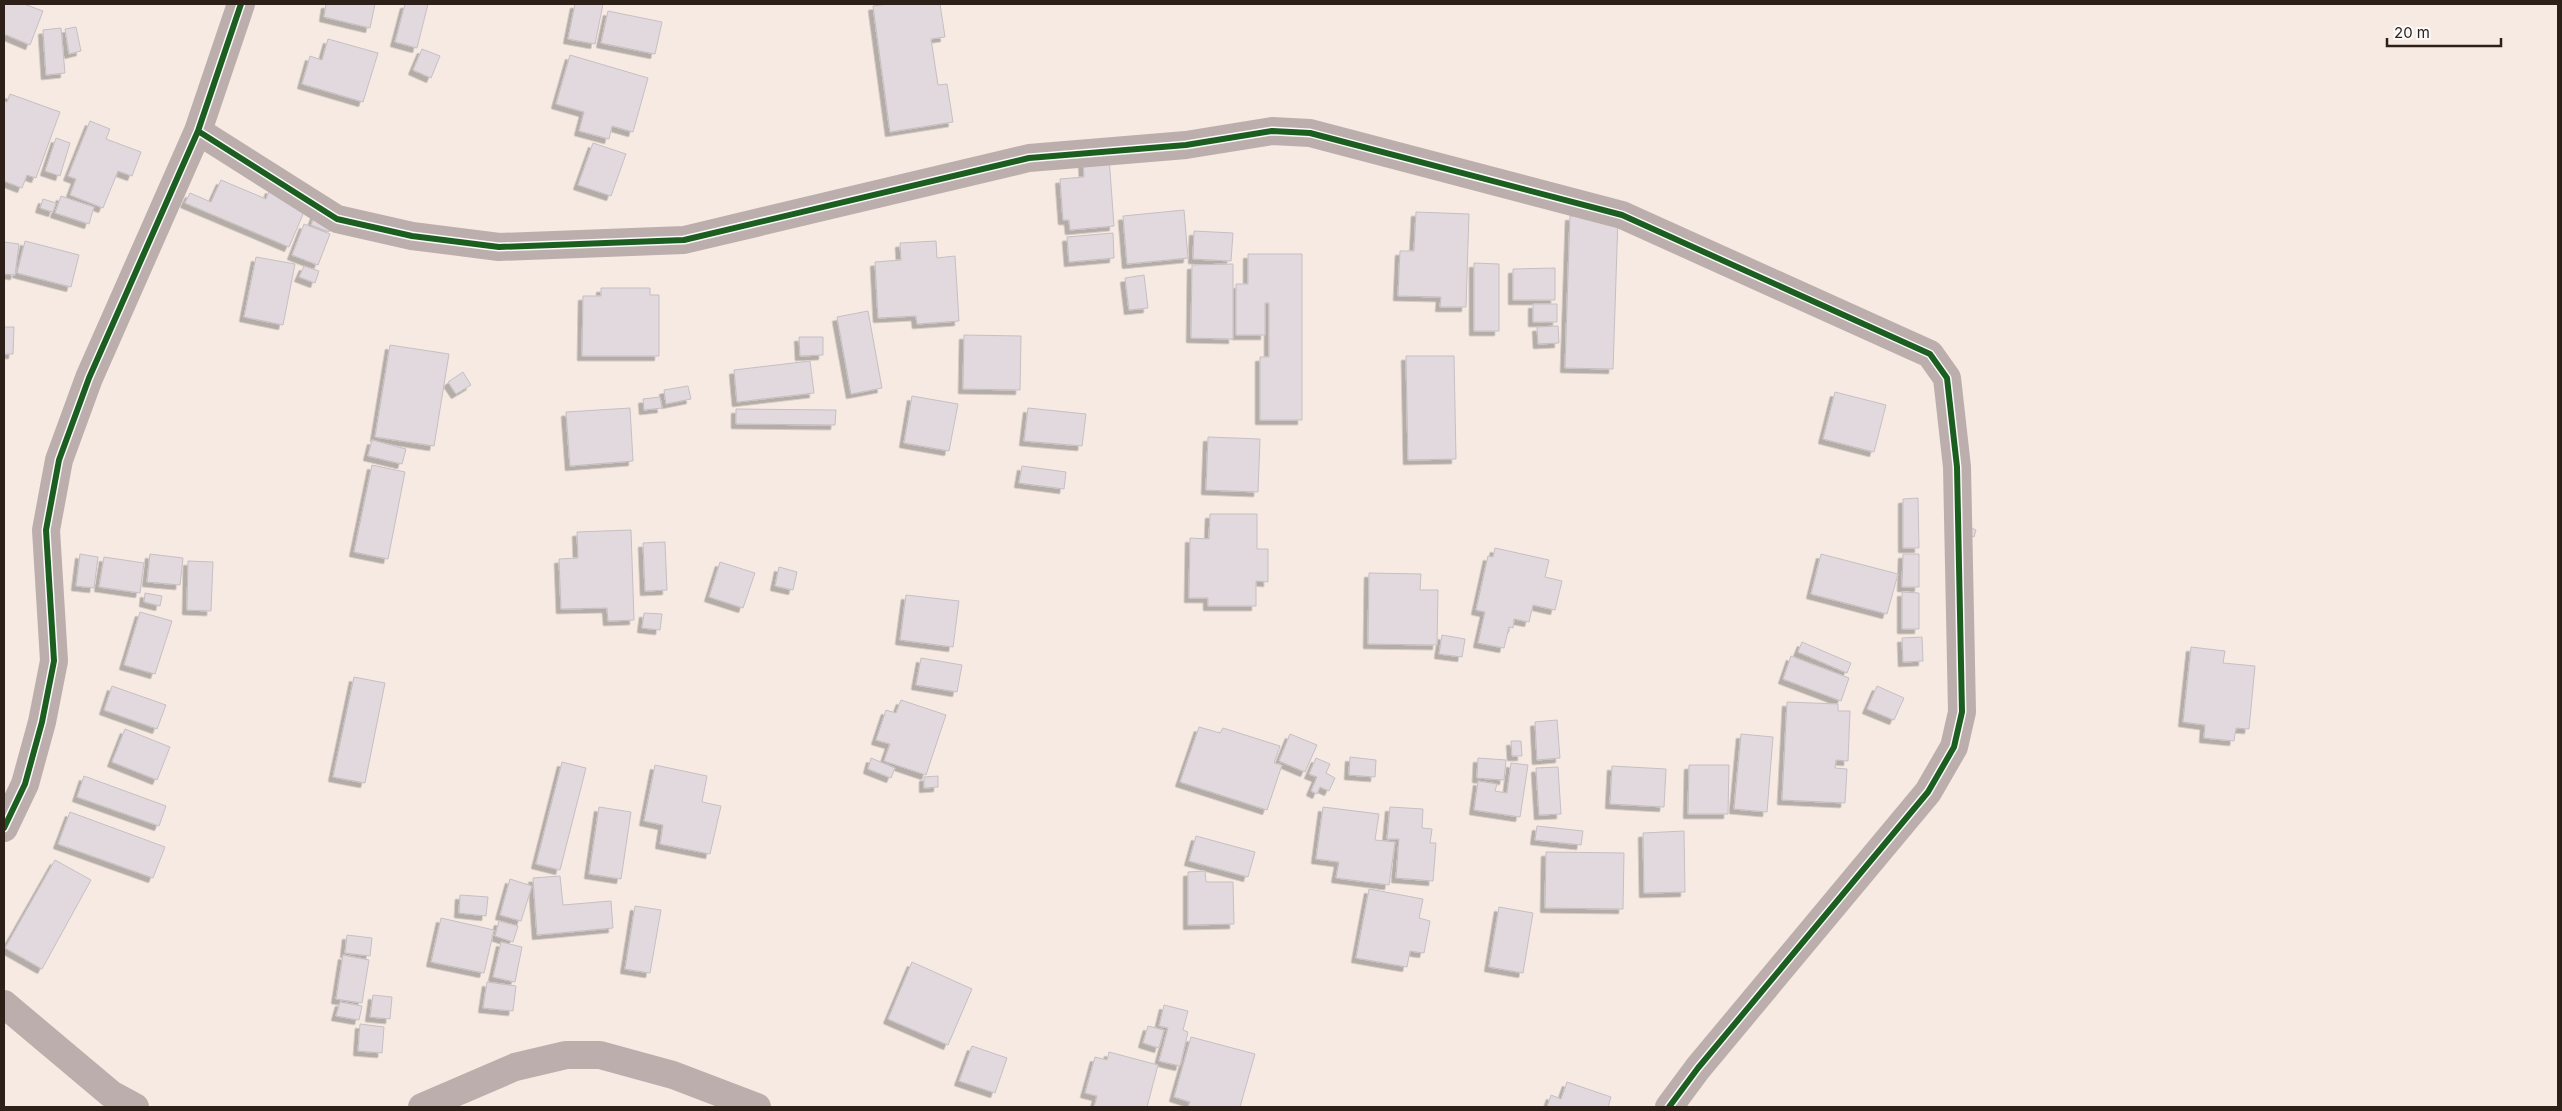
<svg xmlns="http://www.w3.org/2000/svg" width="2562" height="1111" font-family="Inter,sans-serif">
<defs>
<filter id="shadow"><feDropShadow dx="-4.5" dy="4.5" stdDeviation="0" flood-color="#0004"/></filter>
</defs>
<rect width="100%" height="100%" fill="#f6eae3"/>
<path fill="#e1d9de" stroke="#c5bfc3" filter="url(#shadow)" d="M4 4H24L43 11 30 45 4 34Z
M326 4H375L370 28 324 17Z
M405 4H428L417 48 395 42Z
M575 4H603L595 44 568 39Z
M888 4H940L945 37 931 39 938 85 947 84 953 122 890 132 873 6Z
M608 11 662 22 655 54 601 43Z
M76 27 81 51 69 54 65 29Z
M61 28 65 73 46 75 43 30Z
M328 39 378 53 363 102 302 84 310 56 322 60Z
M422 49 440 56 431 78 413 70Z
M570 55 648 78 633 132 612 126 609 139 579 131 584 112 556 104Z
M10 94 60 112 36 178 27 175 22 188 4 181V101L7 102Z
M90 121 110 129 106 139 141 152 132 176 118 171 103 208 70 195 76 179 68 176Z
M56 138 70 143 60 176 45 171Z
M593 143 626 154 611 196 578 185Z
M1109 157 1114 226 1070 230 1069 220H1063L1060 179 1084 177 1083 160Z
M221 180 266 199 270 189 307 205 289 247 185 203 190 193 211 202Z
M61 196 94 207 89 224 55 213Z
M43 199 56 203 53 212 40 208Z
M1184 210 1188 258 1127 264 1123 216Z
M316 212 334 219 329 232 311 225Z
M1416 212 1469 214 1466 307H1440L1441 297 1398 296 1400 251H1414Z
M1570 216 1618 218 1613 369 1565 368Z
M304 224 330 234 318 265 292 255Z
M1194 231 1233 233 1231 261 1193 259Z
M1113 233 1114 258 1069 262 1067 237Z
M25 241 79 255 71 287 17 273Z
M936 241 937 258 955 256 959 321 917 324 916 316 878 318 875 262 901 260 900 243Z
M4 242 19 244 15 275 4 274Z
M1248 254H1302V420H1260V357H1269V303H1265V335H1236V284H1248Z
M256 257 295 264 283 325 244 317Z
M1474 263 1499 264V331H1474Z
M1233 264V339L1191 338 1192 265Z
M304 266 319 271 315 283 299 277Z
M1555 268V300H1513V269Z
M1144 275 1148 308 1129 310 1125 278Z
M601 288H650V295H659V356H582L583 296H601Z
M1533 304H1557V322H1533Z
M868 311 882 388 851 394 837 317Z
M1558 326 1559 343 1538 344 1537 327Z
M4 327H14L13 354H4Z
M964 335 1021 336 1020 390 963 389Z
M799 337H823V355L800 356Z
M390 345 449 354 434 446 375 437Z
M1406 356H1454L1456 459 1408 460Z
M810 361 814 393 737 402 734 370Z
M463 372 471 385 456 394 448 382Z
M688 386 691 399 666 404 664 390Z
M1835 392 1886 405 1874 452 1823 439Z
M912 396 958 404 949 451 904 443Z
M660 397 662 408 644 410 643 399Z
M630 408 633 461 570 466 566 412Z
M1028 408 1086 414 1082 446 1024 441Z
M736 409 836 410 835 425 736 424Z
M1208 437 1260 439 1258 492 1206 490Z
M372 440 406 449 402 464 368 456Z
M372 465 405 472 388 559 354 552Z
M1022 466 1066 472 1064 489 1019 483Z
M1918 498 1919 548H1903V499Z
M1210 514H1257V549H1268V582L1256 581V606H1208V598H1189L1190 538 1209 539Z
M1963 524 1976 530 1974 537 1960 531Z
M631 530 634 620 608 621 607 608 561 609 559 559 578 558 577 532Z
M665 542 667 590 645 591 643 543Z
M1495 548 1549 560 1545 577 1562 581 1555 610 1533 605 1529 622 1514 619 1513 628 1509 627 1504 648 1478 643 1485 612 1476 610 1488 556 1493 557Z
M80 554 98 557 94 588 76 586Z
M150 554 183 558 180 585 147 582Z
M1821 554 1898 574 1887 614 1811 594Z
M1903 554H1919V587H1902Z
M104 557 144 563 140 593 99 587Z
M188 561 213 562 211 611 187 610Z
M720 562 755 573 743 608 709 597Z
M779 567 797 572 793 590 775 586Z
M1369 573 1421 574 1420 590H1438L1437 645 1368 644Z
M1902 592 1919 593V629H1902Z
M145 593 162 596 160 606 144 602Z
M906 595 959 601 953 647 900 640Z
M140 612 172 621 155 674 124 665Z
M644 613 662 614 660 630 642 628Z
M1442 635 1465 639 1462 657 1439 654Z
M1922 637 1923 661 1903 662 1902 638Z
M1802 642 1851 663 1847 673 1798 652Z
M2191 647 2225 651 2223 663 2255 666 2249 729 2236 728 2234 741 2204 738 2205 725 2183 722Z
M1791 656 1849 678 1841 701 1783 679Z
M921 658 962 665 957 692 916 685Z
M354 677 385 683 365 783 333 777Z
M112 686 166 705 157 729 104 710Z
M1877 686 1904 698 1894 720 1867 709Z
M901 700 946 715 926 775 884 761 890 744 876 740 886 710 896 713Z
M1787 702 1838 704V711H1850L1848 761 1836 760 1835 768 1847 769 1845 803 1782 800Z
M1557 720 1560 758 1537 760 1535 722Z
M1199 727 1220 733 1223 728 1280 746 1274 763 1282 765 1267 810 1180 782Z
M125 729 170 747 157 780 112 762Z
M1290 734 1317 745 1305 772 1279 761Z
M1741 734 1773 737 1767 812 1734 809Z
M1511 741H1521L1522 756H1512Z
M1350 757 1376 760 1375 777 1349 775Z
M871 758 895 768 891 778 868 769Z
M1316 758 1330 764 1326 773 1335 778 1329 791 1320 787 1317 794 1311 791 1317 777 1309 774Z
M1478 758 1506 760 1504 780 1477 778Z
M562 762 586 768 560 870 536 864Z
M1511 763 1528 765 1520 817 1474 810 1478 781 1497 784 1495 791 1507 793Z
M655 765 707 776 702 802 721 806 710 854 660 844 663 825 644 821Z
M1689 765H1729L1728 814H1688Z
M1612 766 1666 769 1664 807 1610 804Z
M1558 767 1561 814 1539 815 1536 768Z
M84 776 166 806 159 826 77 797Z
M938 776V787L924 788V777Z
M599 807 631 812 621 879 589 874Z
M1323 807 1379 814 1375 840 1395 842 1389 885 1336 878 1339 862 1316 859Z
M1390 807 1423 809 1422 828 1432 829 1430 843H1436L1433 881 1396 878 1399 839H1387Z
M70 812 165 847 153 878 58 844Z
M1537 826 1583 831 1581 845 1535 840Z
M1684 831 1685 892 1644 893 1643 833Z
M1196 836 1255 852 1248 877 1189 861Z
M1546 852 1624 853 1623 909 1545 908Z
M55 860 91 880 42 969 5 948Z
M1205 871 1206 882H1233L1234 924 1188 925V872Z
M560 876 563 905 611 901 613 928 537 935 533 878Z
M510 879 532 886 521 921 500 915Z
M1369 889 1423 899 1419 918 1430 921 1424 953 1410 951 1407 967 1356 958Z
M460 895 488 897 486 916 459 913Z
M635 906 661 910 650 973 625 969Z
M1499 907 1533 913 1523 973 1489 967Z
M441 918 494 930 484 973 431 962Z
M499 921 518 926 513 942 495 936Z
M347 935 372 938 370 956 345 953Z
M501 942 522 947 515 982 493 977Z
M343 955 369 960 362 1003 336 999Z
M912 962 972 989 948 1045 888 1019Z
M487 982 516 986 513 1011 483 1008Z
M373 995 392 997 390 1019 370 1017Z
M340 1002 362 1006 359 1020 336 1016Z
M1164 1005 1188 1011 1183 1030 1188 1032 1180 1066 1159 1061 1168 1028 1159 1026Z
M360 1024 384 1027 382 1053 358 1051Z
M1148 1026 1164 1030 1159 1048 1143 1043Z
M1191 1037 1255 1054 1240 1107H1188L1190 1102 1174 1097Z
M972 1046 1007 1058 995 1093 959 1081Z
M1109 1052 1158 1065 1147 1107H1094L1097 1096 1085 1093 1095 1057 1107 1060Z
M1567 1082 1611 1097 1608 1107H1547L1551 1095 1561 1099Z"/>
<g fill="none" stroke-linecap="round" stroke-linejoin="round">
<path stroke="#bcaeac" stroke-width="28" d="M198 131 337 219 412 236 499 247 684 240 1029 158 1186 145 1272 131 1310 133 1622 215 1930 354 1947 378 1957 467 1962 712 1954 747 1928 792 1698 1068 1669 1107
M4 828 25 784 42 722 54 661 46 530 59 460 89 378 198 131 241 4
M4 1004 111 1094 135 1107
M422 1107 515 1067 566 1055H600L673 1075 757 1107"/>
<defs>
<path id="cycleway" d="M198 131 337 219 412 236 499 247 684 240 1029 158 1186 145 1272 131 1310 133 1622 215 1930 354 1947 378 1957 467 1962 712 1954 747 1928 792 1698 1068 1669 1107
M4 828 25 784 42 722 54 661 46 530 59 460 89 378 198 131 241 4"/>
</defs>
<use href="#cycleway" stroke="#fafafa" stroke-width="9"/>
<use href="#cycleway" stroke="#1b5e20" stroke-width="6"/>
</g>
<rect width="2562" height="1111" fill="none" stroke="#2d2018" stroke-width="10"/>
<path d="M2387 38v8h114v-8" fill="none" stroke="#2d2018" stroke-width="2.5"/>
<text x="2394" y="38" font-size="15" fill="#2d2018" stroke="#fafafa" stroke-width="4" paint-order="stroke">20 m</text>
</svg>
